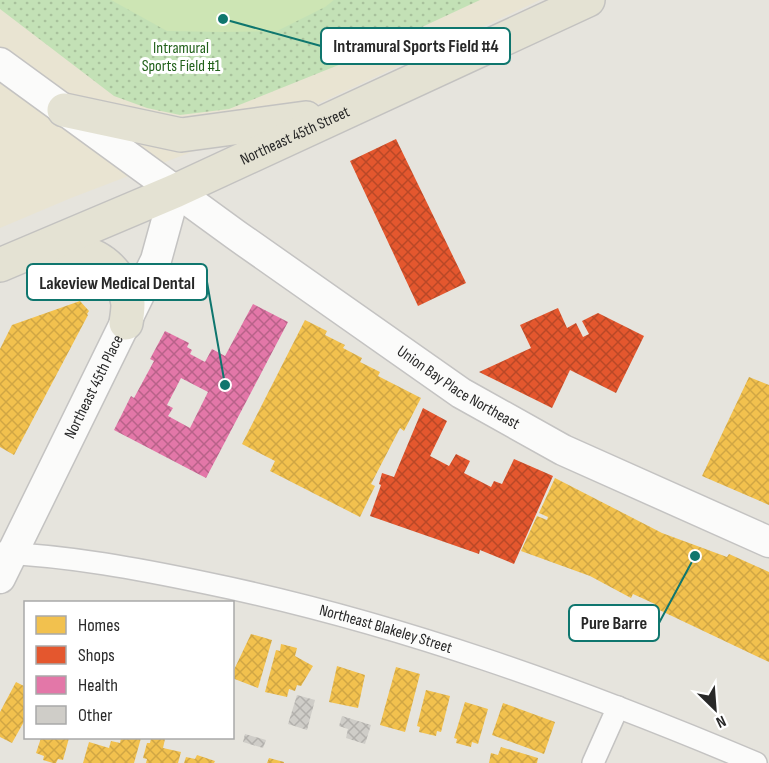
<svg xmlns="http://www.w3.org/2000/svg" width="769" height="763" font-family="'Sofia Sans Condensed',sans-serif">
<defs>
<pattern id="green-dots" width="8" height="8" patternUnits="userSpaceOnUse" patternTransform="scale(1.5)"><rect width="8" height="8" fill="#c3e1b6"/><path d="M2 2h.1M6 6h.1" fill="none" stroke="#a8c19c" stroke-width="1.8" stroke-linecap="round"/></pattern>
<pattern id="homes-cross-hatch" width="8" height="8" patternUnits="userSpaceOnUse" patternTransform="scale(1.5)"><rect width="8" height="8" fill="#f2c14e"/><path d="M0 0l8 8M0 8l8-8" fill="none" stroke="#d0a644"/></pattern>
<pattern id="shops-cross-hatch" width="8" height="8" patternUnits="userSpaceOnUse" patternTransform="scale(1.5)"><rect width="8" height="8" fill="#e4572e"/><path d="M0 0l8 8M0 8l8-8" fill="none" stroke="#b94827"/></pattern>
<pattern id="health-cross-hatch" width="8" height="8" patternUnits="userSpaceOnUse" patternTransform="scale(1.5)"><rect width="8" height="8" fill="#e377a8"/><path d="M0 0l8 8M0 8l8-8" fill="none" stroke="#b86289"/></pattern>
<pattern id="building-cross-hatch" width="8" height="8" patternUnits="userSpaceOnUse" patternTransform="scale(1.5)"><rect width="8" height="8" fill="#cfcdc8"/><path d="M0 0l8 8M0 8l8-8" fill="none" stroke="#b2b0ac"/></pattern>
</defs>
<rect width="100%" height="100%" fill="#e6e4dd"/>
<path fill="#e9e4d2" d="M0 0H540L322 102 71 198 0 228Z"/>
<path fill="url(#green-dots)" d="M0 0H480L351 60 229 109 180 115 147 108 114 96 0 9Z"/>
<path fill="#cde5b4" d="M111 0H334L325 7 277 31 222 32 167 31Z"/>
<path fill="url(#homes-cross-hatch)" d="M80 301 89 311 87 314 88 315 14 455 0 447V349L12 325Z
M305 320 327 331 325 335 345 345 343 348 362 358 360 362 380 372 378 376 421 398 404 431 400 428 371 484 375 486 360 517 270 471 275 461 242 444Z
M749 377 769 385V505L702 476Z
M555 478 662 533 727 557 729 554 769 572V662L653 607 655 604 633 594 631 598 590 576 521 551 537 516 547 520 548 517 539 513Z
M251 634 272 640 258 688 232 678V674Z
M281 644 297 648 295 656 313 666 301 686 297 685 295 691 289 689 287 697 265 692 276 650 280 651Z
M337 666 365 675 358 708 329 702Z
M396 667 420 674 405 732 380 725Z
M16 682 26 687V718L12 743 0 737V712Z
M426 690 450 696 441 732 437 731 436 736 419 732 420 727 417 726Z
M465 702 488 709 478 744 472 742 471 747 456 743 457 739 454 738Z
M503 703 555 722 544 754 492 735Z
M41 738H69L63 760 58 759 56 763H53L43 760 44 756 36 753Z
M121 738H141L134 763H83L89 742 109 748 111 741 120 743Z
M151 738 165 739 163 748 181 752 178 763H146L147 759 143 758 147 743H150Z
M501 747 538 758 537 763H489L491 753 498 755Z
M197 755 215 761 214 763H184L186 757 195 759Z
M269 758 284 762V763H267Z"/>
<path fill="url(#shops-cross-hatch)" d="M396 139 466 283 418 306 350 161Z
M558 308 567 328 576 323 583 337 589 334 582 321 598 313 644 336 616 393 570 370 552 408 479 372 531 348 520 325Z
M423 408 447 421 430 456 449 466 456 454 470 461 464 473 491 487 494 481 502 484 514 459 553 476 514 564 480 550 479 554 370 516 381 485 379 484 382 473 394 477Z"/>
<path fill="url(#health-cross-hatch)" fill-rule="evenodd" d="M253 304 288 322 206 478 114 430 131 396 134 398 154 361 150 359 165 331 189 343 187 347 192 350 190 354 205 362 212 349 225 356ZM181 378 208 392 190 428 168 416 173 408 167 405Z"/>
<path fill="url(#building-cross-hatch)" d="M297 695 315 700 307 730 288 724Z
M342 716 371 725 365 744 346 738 348 729 339 726Z
M245 734 266 740 263 748 243 742Z"/>
<g fill="none" stroke-linecap="round" stroke-linejoin="round">
<defs>
<g id="street">
<path id="s1" d="M1 553C70 556 139 569 206 583 396 622 578 688 756 763"/>
<path d="M593 763 618 707"/>
</g>
<g id="secondary">
<path id="s2" d="M0 63 236 235 461 393 563 450 769 542"/>
<path id="s3" d="M0 578 156 260 175 191"/>
</g>
<g id="primary">
<path d="M64 110 181 135 306 118"/>
<path d="M40 252C53 252 67 250 79 252 104 256 125 278 128 304 128 310 127 317 126 323"/>
<path id="s4" d="M0 265 175 191 588 0"/>
</g>
</defs>
<use href="#street" stroke="#c4c3c2" stroke-width="24"/>
<use href="#secondary" stroke="#c4c3c2" stroke-width="33"/>
<use href="#primary" stroke="#c3c2c0" stroke-width="36"/>
<use href="#street" stroke="#fbfbfa" stroke-width="21"/>
<use href="#secondary" stroke="#fbfbfa" stroke-width="30"/>
<use href="#primary" stroke="#e4e2d3" stroke-width="33"/>
</g>
<g text-anchor="middle" dominant-baseline="central" stroke-width="6" stroke-linejoin="round" paint-order="stroke">
<g font-size="16" fill="#22611b" stroke="#fff">
<text x="181" y="48">Intramural<tspan x="181" dy="18">Sports Field #1</tspan></text>
</g>
<g font-size="16" fill="#282828" stroke="#fff">
<text stroke="none"><textPath href="#s4" startOffset="322">Northeast 45th Street</textPath></text>
<text stroke="none"><textPath href="#s3" startOffset="213">Northeast 45th Place</textPath></text>
<text stroke="none"><textPath href="#s2" startOffset="562">Union Bay Place Northeast</textPath></text>
<text stroke="none"><textPath href="#s1" startOffset="393">Northeast Blakeley Street</textPath></text>
</g>
</g>
<path fill="none" stroke="#0f766e" stroke-width="2" d="M223 19L321 46M225 385L207 282M695 556L659 623"/>
<g fill="#0f766e" stroke="#fff" stroke-width="2">
<circle cx="223" cy="19" r="6"/>
<circle cx="225" cy="385" r="6"/>
<circle cx="695" cy="556" r="6"/>
</g>
<g fill="#fff" stroke="#0f766e" stroke-width="2">
<rect x="321" y="28" width="189" height="36" rx="6"/>
<rect x="27" y="264" width="180" height="36" rx="6"/>
<rect x="569" y="605" width="90" height="36" rx="6"/>
</g>
<g font-size="18" text-anchor="middle" font-weight="bold" fill="#282828">
<text x="416" y="52">Intramural Sports Field #4</text>
<text x="117" y="289">Lakeview Medical Dental</text>
<text x="614" y="629">Pure Barre</text>
</g>
<rect x="24" y="601" width="210" height="138" fill="#ffffff" stroke="#a9a9a9" stroke-width="1.5"/>
<rect x="36" y="616" width="30" height="18" fill="#f2c14e" stroke="#a9a9a9" stroke-width="1.5"/>
<text x="78" y="631" font-size="18" fill="#282828">Homes</text>
<rect x="36" y="646" width="30" height="18" fill="#e4572e" stroke="#a9a9a9" stroke-width="1.5"/>
<text x="78" y="661" font-size="18" fill="#282828">Shops</text>
<rect x="36" y="676" width="30" height="18" fill="#e377a8" stroke="#a9a9a9" stroke-width="1.5"/>
<text x="78" y="691" font-size="18" fill="#282828">Health</text>
<rect x="36" y="706" width="30" height="18" fill="#cfcdc8" stroke="#a9a9a9" stroke-width="1.5"/>
<text x="78" y="721" font-size="18" fill="#282828">Other</text>
<g transform="translate(715 709) rotate(155)" stroke="#ffffff" stroke-width="4.5" paint-order="stroke">
<path d="M0-4.5L10 22L0 15L-10 22Z" fill="#282828"/>
<text y="-9" font-size="16" font-weight="bold" text-anchor="middle" fill="#282828">N</text>
</g>
</svg>
